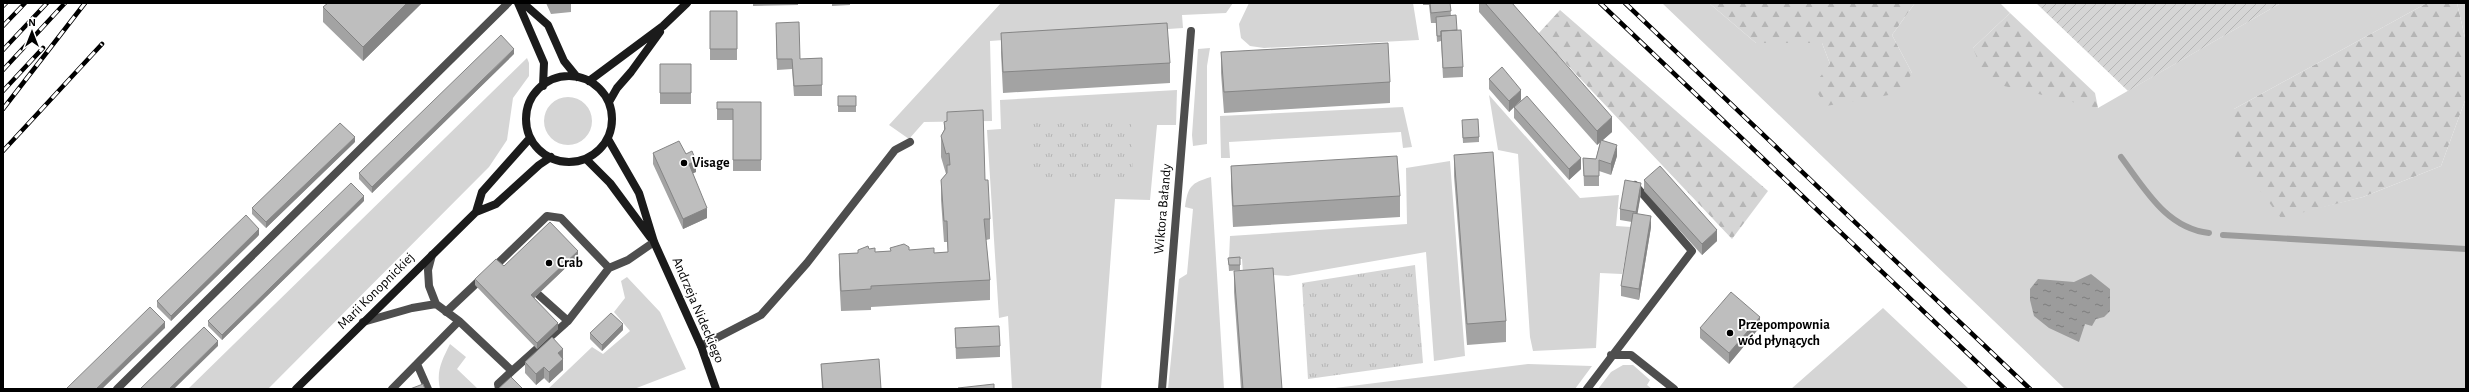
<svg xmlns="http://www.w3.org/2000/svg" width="2469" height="392" font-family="'Alegreya Sans',sans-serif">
<defs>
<pattern id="forest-firs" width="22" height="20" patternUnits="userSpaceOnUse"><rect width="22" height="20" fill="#d5d5d5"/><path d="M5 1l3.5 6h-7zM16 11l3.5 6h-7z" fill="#b5b5b5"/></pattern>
<pattern id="park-tufts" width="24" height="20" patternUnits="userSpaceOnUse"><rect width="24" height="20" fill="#d5d5d5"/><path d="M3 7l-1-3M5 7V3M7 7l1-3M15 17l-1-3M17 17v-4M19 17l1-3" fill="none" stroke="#b5b5b5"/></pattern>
<pattern id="garden-furrows" width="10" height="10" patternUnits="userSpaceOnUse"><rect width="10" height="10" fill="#d5d5d5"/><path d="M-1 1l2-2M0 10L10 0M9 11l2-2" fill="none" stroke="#b5b5b5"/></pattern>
<pattern id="water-ripples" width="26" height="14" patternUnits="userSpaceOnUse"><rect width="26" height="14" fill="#9c9c9c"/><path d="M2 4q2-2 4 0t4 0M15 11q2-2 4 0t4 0" fill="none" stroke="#7d7d7d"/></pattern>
</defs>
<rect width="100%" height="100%" fill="#fff"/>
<path fill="#d5d5d5" d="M1001 3H1233L1226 13 1182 15 1183 28 990 41 992 121 924 122 909 139 889 125Z
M1249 3H1413L1419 40 1264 48 1250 46 1241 38 1239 24Z
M1662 3H1709L1756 43H1822L1830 64 1912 73 1892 35 1915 3H2000L2010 13 1973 48 2098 108 2281 3H2427L2234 109 2281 217 2363 197 2441 166 2466 98V389H2065Z
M2457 3H2466V42Z
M1210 48 1207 66V144L1193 146 1192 135 1198 49Z
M527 58 529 63V76L513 98 507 140 489 167 268 389H188Z
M1177 90 1176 125H1157L1150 200 1115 199 1101 389H1012L1008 316 999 318 987 130 1001 129 1000 100Z
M1489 95 1580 198 1619 195 1616 226 1631 227 1622 274 1600 273 1596 348 1533 351 1530 337 1518 154 1498 150Z
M544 121a24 24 0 1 1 48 0a24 24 0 1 1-48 0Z
M1403 107 1412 147 1403 148 1401 132 1229 142 1230 158H1221L1220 116Z
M1450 161 1465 356 1434 361 1426 252 1288 276 1243 273 1242 259H1229L1230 236 1407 224 1406 168Z
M1211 177 1224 389H1168L1179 279 1187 274 1193 209 1185 207C1188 186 1191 183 1211 177Z
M627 277 660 312 686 369 634 389H548L592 347 603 354 630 331 614 312 625 298 621 281Z
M1883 308 1969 389H1791Z
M450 344 466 357 457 369 478 389H440C436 371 442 360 450 344Z
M1528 364 1592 366 1575 389H1327Z
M1623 365H1633L1650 380 1647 385 1652 389H1598L1611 372Z"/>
<path fill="url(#forest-firs)" d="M1709 3H1915L1892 35 1912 73 1900 93 1826 106 1813 86 1830 64 1822 43H1756Z
M2427 3H2457L2466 42V98L2441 166 2363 197 2281 218 2235 158 2234 109Z
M1560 10 1768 191 1732 239 1538 34Z
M2010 13 2095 93 2098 108 1987 82 1973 48Z"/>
<path fill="url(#park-tufts)" d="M1131 119 1133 178 1031 183 1029 122Z
M1415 265 1423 363 1308 379 1302 283Z"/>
<path fill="url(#garden-furrows)" d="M2036 3H2281L2128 91Z"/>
<path fill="url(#water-ripples)" d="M2091 274 2110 289V311L2104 317 2096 319 2092 326 2085 324 2079 342 2049 328 2034 316 2030 300V289L2038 279 2074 282Z"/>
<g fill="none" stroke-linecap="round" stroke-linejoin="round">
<path stroke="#9c9c9c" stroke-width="6" d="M2121 157C2145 189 2166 228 2209 233
M2223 235 2466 249"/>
<path stroke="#4e4e4e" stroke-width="8" d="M432 255 428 270 429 286 436 304 459 321 512 371 568 321 609 268 628 260 654 242
M492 269 547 216 561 218 609 268
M531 288 568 321
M446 312 482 278
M363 322 412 308 436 304
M1611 355H1631L1674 389
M417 364 428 389
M117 389 508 3
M392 389 459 321
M499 389 498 384 512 371
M1587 389 1692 251 1635 185"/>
<path stroke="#4e4e4e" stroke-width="8" d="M701 346 761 315 807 263 895 150 910 142
M1162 389 1191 31"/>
<path stroke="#1b1b1b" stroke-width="8" d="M518 3 544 63 543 86
M523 3 548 25 564 61 577 77
M526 119a43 43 0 1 1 86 0a43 43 0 1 1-86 0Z
M589 81 663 26 687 3
M609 102 617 88 631 72 660 32
M608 139 639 193 654 242 701 346 716 389
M586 159 610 183 650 237
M476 212 482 192 530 138
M296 389 476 212 496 204 539 165 551 157"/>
<defs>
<path id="rail" d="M1600 3 2005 389
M1625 3 2030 389
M3 6 6 3
M3 26 25 3
M3 50 47 3
M3 70 65 3
M3 91 43 48
M3 109 85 3
M3 151 102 44"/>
</defs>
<use href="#rail" stroke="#000" stroke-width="4.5"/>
<use href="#rail" stroke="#fff" stroke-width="3" stroke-dasharray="9" stroke-linecap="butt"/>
</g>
<path fill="#a3a3a3" d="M328 3H422L363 61 323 22V7Z
M546 3H571V12L551 14Z
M753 3H798V5L753 6Z
M832 3H850V5L832 6Z
M1423 3H1450L1451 16 1457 30 1463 67V77L1443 78 1441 41 1437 42 1436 23H1431L1429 5H1423Z
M1479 3H1512L1612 132 1602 141 1617 156 1611 175 1599 171V186H1584L1583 158 1596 159 1600 142 1597 145 1479 12Z
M710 11H737V60H710Z
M1001 33 1170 63V83L1003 93 1001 53Z
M776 34 800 59 822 58V96H794L792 69 777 70Z
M1221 52 1390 82V103L1224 113 1221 73Z
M514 54 372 193 359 179V173Z
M660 64H691V104H660Z
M1489 79 1521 100 1509 112 1489 89Z
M838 96H856V112H838Z
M717 102H761V171H733V120H717Z
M1514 107 1581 169 1569 180 1514 118Z
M947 112 985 180 990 219V239L986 240 990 280V300L871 307V310L841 311 839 274V254L858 253 869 249 875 252 909 250 934 253 948 252 947 242H944L941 200V180L946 174 941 157V136L944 130V122L947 121Z
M1462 125 1479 137V142L1463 143Z
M355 142 266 228 252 214V208Z
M653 153 686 154 696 172 693 173 707 218 683 229 653 164Z
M1454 155 1506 321V342L1467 345 1454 176Z
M1231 166 1400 196V217L1233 227 1231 186Z
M1644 180 1717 241 1702 255 1644 191Z
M1641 193 1637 214 1651 227 1639 300 1621 296V286L1632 222 1620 220V209Z
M364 201 222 340 208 326V321Z
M259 235 171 321 157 307V301Z
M578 256 534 298 558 329 537 349 475 285V279L504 266Z
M1240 257V270L1229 271 1228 258Z
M1234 271 1282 389H1241L1234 292Z
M1760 327 1729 364 1700 338V328Z
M955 328 1000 346V357L956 359Z
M623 330 602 351 590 339V333Z
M563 349V370L549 383 544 378 536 385 525 373V362Z
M821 364 881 389H822Z"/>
<path fill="#858585" d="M407 3H422L363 61V47Z
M514 49V54L372 193V187Z
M1521 90V100L1509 112V101Z
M1612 117V132L1597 145V131Z
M355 137V142L266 228V222Z
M1617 145V156L1611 175V164Z
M1581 158V169L1569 180V169Z
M696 161V172L689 175V164Z
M1641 183V193L1636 223V212Z
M364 196V201L222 340V335Z
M707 208V218L683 229V219Z
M1651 216V227L1639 300V289Z
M259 229V235L171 321V316Z
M1717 230V241L1702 255V244Z
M578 251V256L531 301V295Z
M1760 317V327L1729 364V353Z
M165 322V328L102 389H96Z
M558 323V329L537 349V343Z
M623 324V330L602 351V345Z
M218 341V346L174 389H169Z
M563 349V370L549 383V372L558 353Z
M544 367V378L536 385V374Z"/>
<path fill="#bebebe" stroke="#858585" d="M328 3H407L363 47 323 7Z
M1430 3H1450L1451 11 1431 13Z
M1485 3H1512L1612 117 1597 131Z
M710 11H737V49H710Z
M1456 15 1457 30 1441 31V36H1437L1436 17Z
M799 22 800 59 822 58V85L794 86 792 59H777L776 23Z
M1167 23 1170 63 1003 72 1001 33Z
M1461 30 1463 67 1443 68 1441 31Z
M501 35 514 49 372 187 359 173Z
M1388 43 1390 82 1224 92 1221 52Z
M660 64H691V93H660Z
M1502 67 1521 90 1509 101 1489 79Z
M838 96H856V106H838Z
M1527 96 1581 158 1569 169 1514 107Z
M717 102H761V160H733V109H717Z
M983 110 985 180H988L990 219H984L990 280 871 286V289L841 291 839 254 858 253V250L868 246 869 249 875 248V252L891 251 890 248 904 244 909 247V250L934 248V253L948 252 947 221H944L941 180 947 173V165H950L949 153 946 154 941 136 945 129 944 122 947 121V112Z
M1478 119 1479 137 1463 138 1462 120Z
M340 123 355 137 266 222 252 208Z
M1601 140 1617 145 1611 164 1599 160V176H1584L1583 158 1596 159Z
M679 141 686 154 692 151 696 161 689 164 707 208 683 219 653 153Z
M1493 152 1506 321 1467 324 1454 155Z
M1397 156 1400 196 1233 206 1231 166Z
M1660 166 1717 230 1702 244 1644 180Z
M1625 180 1641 183 1636 212 1620 209Z
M351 183 364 196 222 335 208 321Z
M1633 213 1651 216 1639 289 1621 286Z
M246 215 259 229 171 316 157 301Z
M550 222 578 251 531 295 558 323 537 343 475 279 496 259 504 266Z
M1240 257V265H1229L1228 258Z
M1273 268 1282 389H1243L1234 271Z
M1731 292 1760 317 1729 353 1700 328Z
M150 307 165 322 96 389H66Z
M611 313 623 324 602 345 590 333Z
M999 326 1000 346 956 348 955 328Z
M204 327 218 341 169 389H140Z
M552 337 563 349 558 353 563 359 549 372 544 367 536 374 525 362Z
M879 359 881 389H823L821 364Z
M511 377 523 389H498Z
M423 384 425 389H410Z
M994 384V389H958V388Z"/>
<g fill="#000" stroke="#fff" stroke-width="1.5">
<circle cx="684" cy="163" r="4"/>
<circle cx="549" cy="263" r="4"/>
<circle cx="1730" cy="333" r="4"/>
</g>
<g text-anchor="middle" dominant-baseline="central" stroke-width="3.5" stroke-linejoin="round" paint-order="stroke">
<g font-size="14" font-weight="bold" fill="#000" stroke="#fff" text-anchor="start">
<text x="692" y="163">Visage</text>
<text x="557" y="263">Crab</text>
<text x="1738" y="325">Przepompownia<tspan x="1738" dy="16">wód płynących</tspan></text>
</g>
<g font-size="14" fill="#000" stroke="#fff">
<text transform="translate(1163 209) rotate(-85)">Wiktora Bałandy</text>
<text transform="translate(376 291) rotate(-45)">Marii Konopnickiej</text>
<text transform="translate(698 310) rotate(67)">Andrzeja Nideckiego</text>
</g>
</g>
<rect width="2469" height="392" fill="none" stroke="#000000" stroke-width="8"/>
<g transform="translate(32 32)" stroke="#ffffff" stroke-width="3" paint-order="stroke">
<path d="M0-3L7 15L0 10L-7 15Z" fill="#000000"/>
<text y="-6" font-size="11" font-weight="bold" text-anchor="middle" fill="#000000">N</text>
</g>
</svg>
